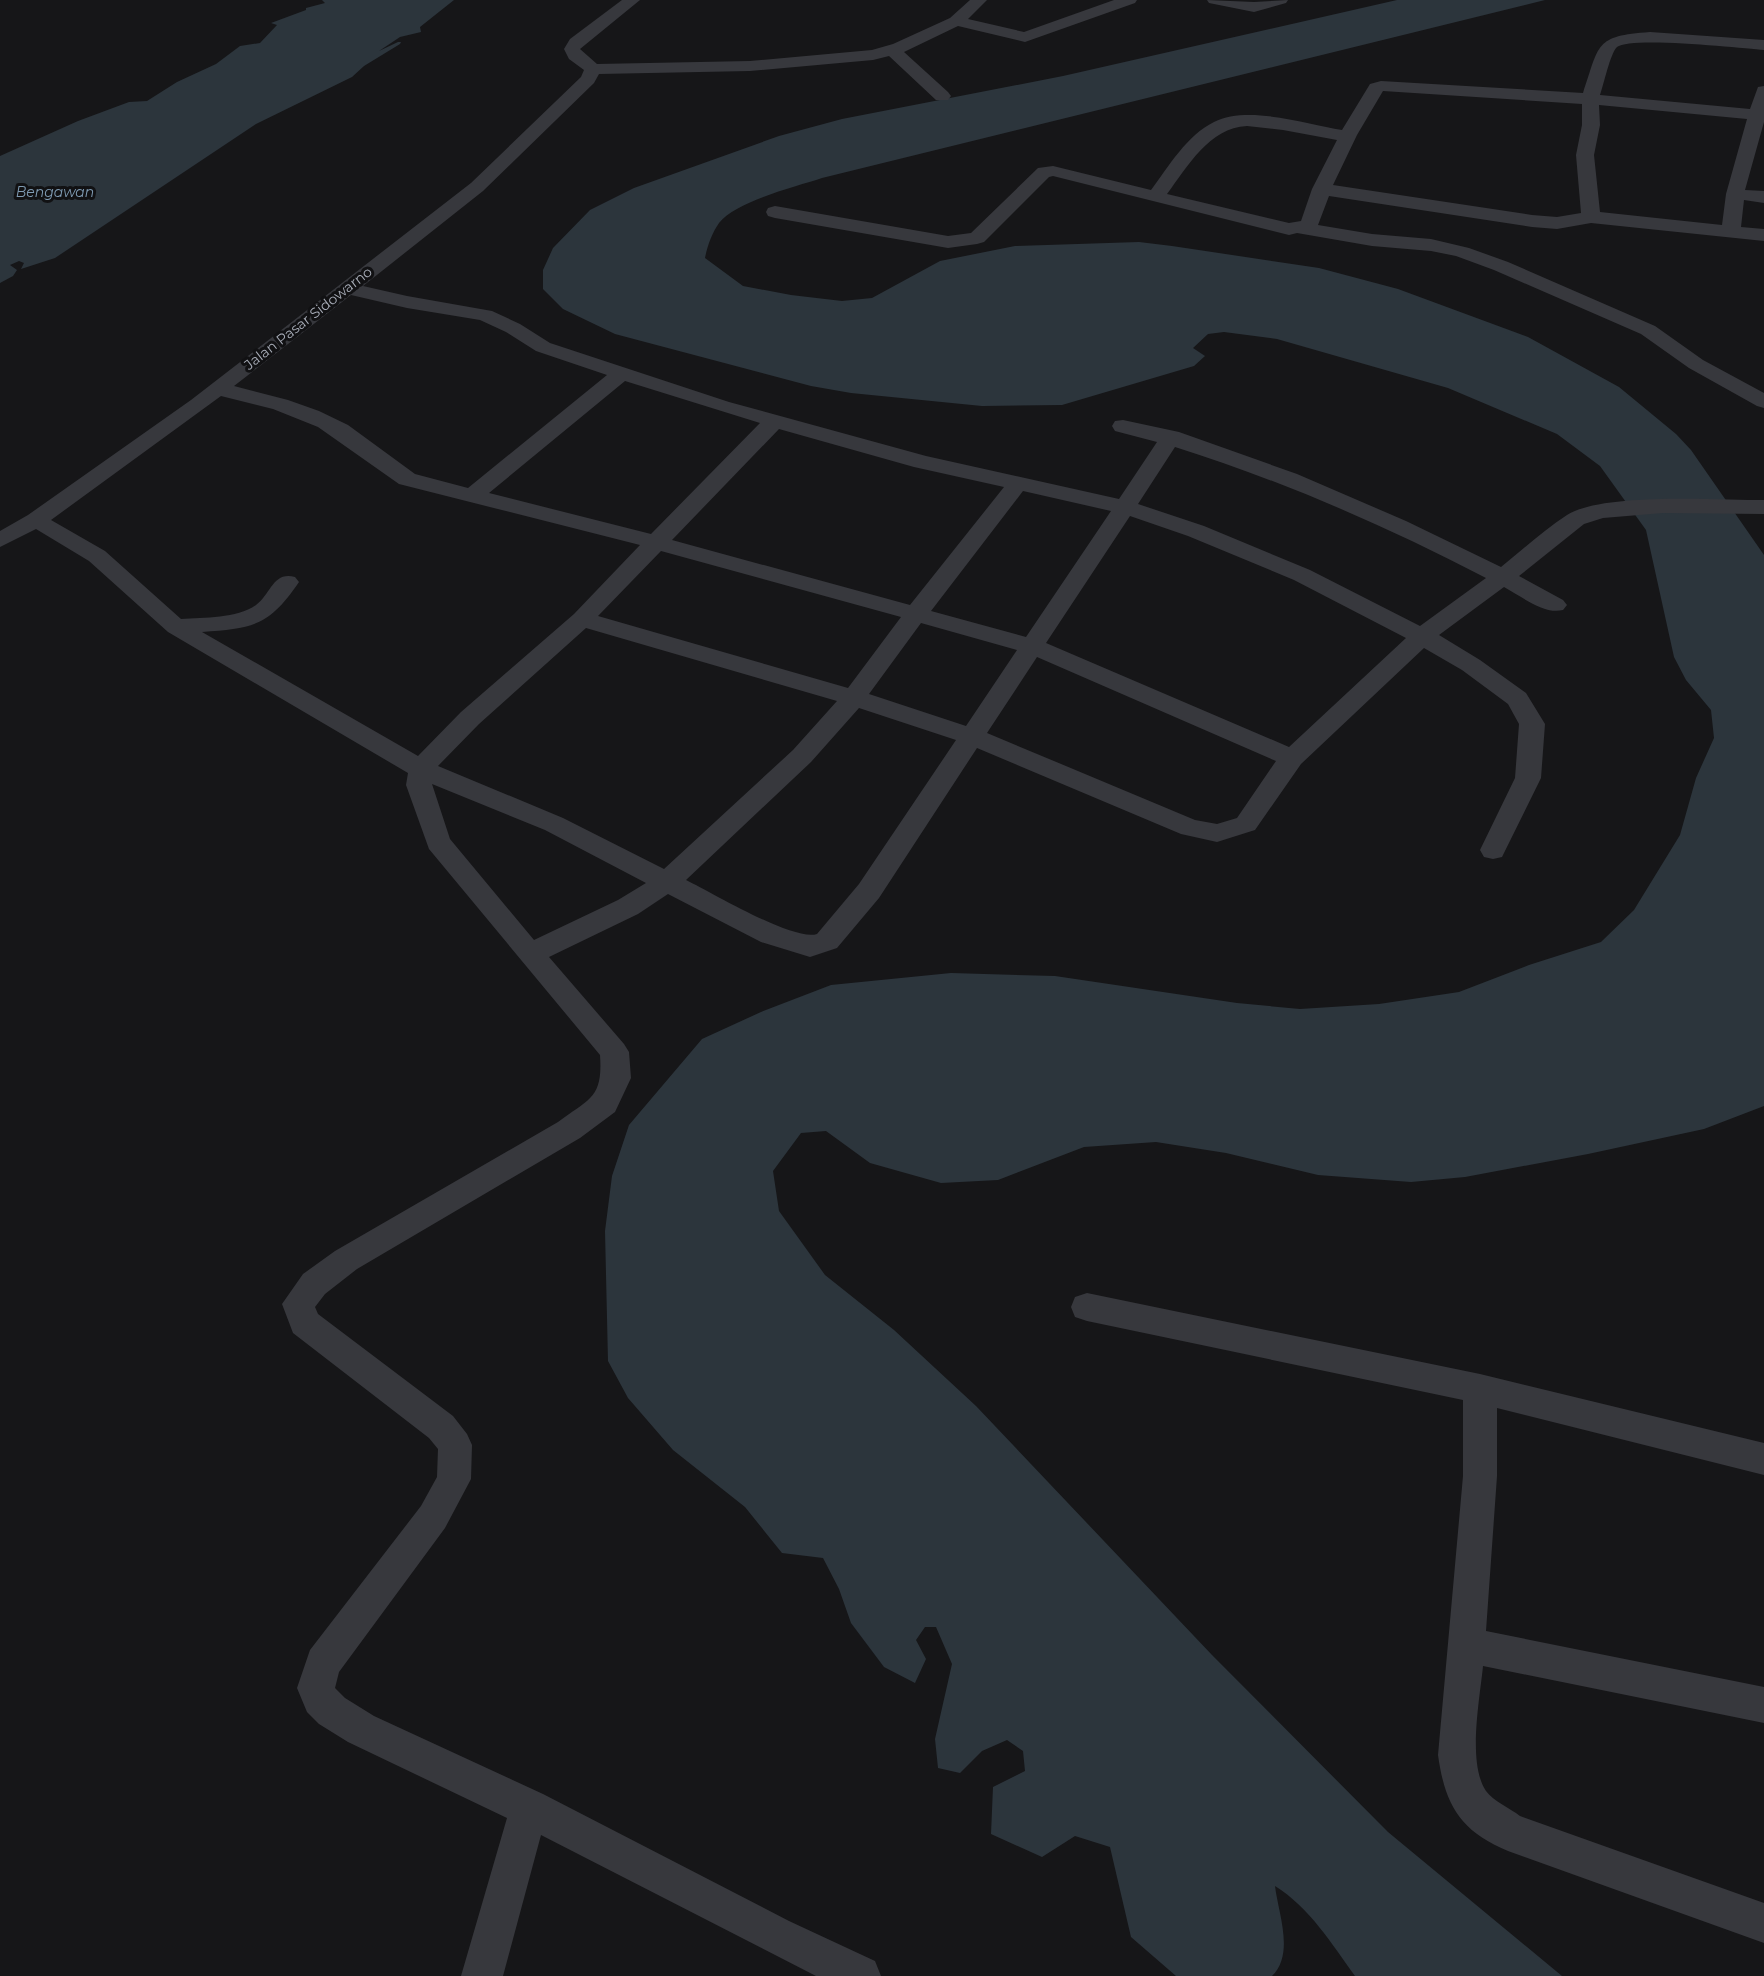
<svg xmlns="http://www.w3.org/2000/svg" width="1764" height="1976" font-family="Montserrat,sans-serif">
<rect width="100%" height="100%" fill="#161618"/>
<path fill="#2c353c" d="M322 0H454L420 27 421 32 400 37 379 51 398 42H401L400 44 364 66 352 77 256 124 55 258 21 269 24 263 19 261 10 265 17 270 13 276 0 283V156L78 121 129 102 147 101 177 82 216 64 240 46 260 43 277 25 271 23 306 10V8L325 3Z
M1397 0H1545L822 178C795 187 736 201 719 223 712 233 707 247 705 258L743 286 791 295 842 301 872 298 940 261 1015 246 1139 242 1172 246 1319 268 1398 289 1528 337 1619 387 1676 434 1691 450 1764 555V1106L1704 1129 1588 1154 1465 1177 1411 1182 1318 1175 1226 1153 1156 1142 1084 1147 998 1180 941 1183 870 1163 826 1131 801 1133 773 1171 779 1211 825 1275 894 1330 976 1406 1212 1655 1388 1832 1562 1976H1355C1331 1943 1310 1908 1275 1886 1278 1912 1295 1954 1272 1976H1176L1131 1937 1110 1847 1075 1836 1042 1857 991 1834 993 1787 1025 1771 1023 1751 1007 1740 982 1751 960 1773 938 1768 935 1739 952 1664 936 1627H925L916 1640 926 1659 915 1683 884 1667 851 1623 839 1589 823 1558 782 1553 745 1507 673 1450 628 1398 608 1361 605 1231 612 1176 629 1125 702 1039 761 1012 831 985 951 973 1055 976 1237 1003 1300 1009 1379 1004 1459 992 1529 965 1601 942 1634 910 1680 835 1696 778 1714 738 1711 710 1686 680 1674 657 1646 530 1600 466 1557 434 1448 388 1277 339 1224 332 1208 334 1193 348 1205 356 1194 366 1062 405 982 406 851 393 811 386 615 334 563 309 543 289V270L553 248 590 210 634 188 779 136 842 119 1063 76Z"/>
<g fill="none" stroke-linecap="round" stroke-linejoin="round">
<path fill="#37383d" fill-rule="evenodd" d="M622 0H640L580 49 597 64 750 61 872 50 893 44 950 18 970 0H987L968 19 1024 32 1114 0H1137L1135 3 1025 42 958 26 904 52 948 92 951 96 948 100H936L889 56 873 60 750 71 599 74 594 83 483 191 363 286 407 296 492 311 520 324 550 343 729 402 926 456 1119 499 1157 442 1115 431 1112 426 1115 421 1123 420 1179 432 1297 474 1406 521 1501 567C1522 550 1544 530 1567 515 1603 492 1719 500 1764 500V514L1663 513 1603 518 1584 524 1519 576 1563 600 1567 605 1563 610C1544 615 1521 596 1504 587L1439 635 1480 660 1526 693 1545 724 1541 778 1502 857 1493 859 1484 857 1480 850 1515 778 1519 724 1508 704 1462 670 1424 648 1301 764 1255 830 1217 842 1181 834 977 748 879 898 837 948 810 957 761 942 668 894 638 914 549 957 624 1044 629 1052 631 1078 615 1112 580 1138 357 1269 325 1294 315 1307 318 1314 453 1416 467 1434 472 1445 471 1479 445 1528 339 1672 335 1688 345 1698 374 1716 543 1794 789 1921 875 1961 881 1976H816L541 1835 503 1976H461L507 1818 348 1742 319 1724 307 1712 297 1688 310 1650 421 1506 437 1477 438 1449 429 1438 293 1333 282 1304 303 1274 335 1251 558 1122C590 1098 603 1098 600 1055L429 849 406 785 408 773 168 632 89 561 36 529 0 547V531L28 515 191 400 471 183 581 77 584 70 569 59 564 49 570 39ZM351 295 407 308 480 320 506 332 536 351 607 375 468 488 415 474 348 425 319 411 288 400 234 386ZM625 381 760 423 651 534 489 493ZM221 396 273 409 318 427 399 484 640 545 574 614 461 712 418 756 202 632C254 628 269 626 299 582L295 577C273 571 271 594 256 605 236 619 205 617 181 619L105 551 51 520ZM779 429 914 467 1004 487 910 605 672 540ZM1175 447C1283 481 1386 526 1486 578L1420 626 1310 570 1204 526 1138 504ZM1023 491 1111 511 1026 637 931 611ZM1130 516 1188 536 1294 580 1406 638 1289 747 1046 643ZM661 551 901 617 848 688 598 616ZM921 623 1017 650 966 726 869 694ZM586 628 837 701 793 750 664 869 563 818 438 766 479 724ZM1037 657 1276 761 1237 818 1217 824 1195 820 987 733ZM859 708 956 740 859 884 817 934C794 942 711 892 686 880L811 762ZM432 784 545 830 646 883 618 900 534 940 450 839Z
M1207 0 1254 2 1288 0 1286 3 1254 12 1209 3Z
M1650 32 1764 40V50C1742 48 1630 36 1617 47 1610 54 1604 84 1600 95L1750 109 1758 87 1764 86V122L1745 190 1764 191V203L1744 200 1741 227 1764 229V241L1591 223 1557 229 1532 227 1329 196 1318 225 1372 234 1431 239 1469 248 1508 262 1655 326 1703 360 1764 393V408L1757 406 1689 368 1641 334 1494 270 1456 256 1431 251 1372 246 1297 233 1289 235 1053 176 1049 177 984 242 977 244 948 248 775 218 768 216 766 212 768 208 775 206 948 236 971 233 1038 168 1053 166 1151 190C1169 166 1187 135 1214 122 1248 105 1307 124 1342 130L1370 84 1381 81 1583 93C1600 44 1594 36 1650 32ZM1383 91 1582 104V125L1576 155 1581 213 1557 217 1532 215 1333 185 1357 135ZM1599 105 1747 119 1726 194 1722 225 1600 212 1594 155 1600 125ZM1247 126 1283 130 1337 140 1312 189 1301 221 1289 223 1167 194C1188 166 1209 128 1247 126Z
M1087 1293 1480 1374 1764 1443V1475L1497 1408V1476L1486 1631 1764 1687V1723L1483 1666C1480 1698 1467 1763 1486 1791 1493 1801 1510 1808 1520 1816L1764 1903V1943L1508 1851C1460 1831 1445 1805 1438 1755L1463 1476V1400L1087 1321 1075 1317 1071 1307 1075 1297Z"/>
</g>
<g text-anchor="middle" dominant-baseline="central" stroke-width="6" stroke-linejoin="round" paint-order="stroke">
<g font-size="14" font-style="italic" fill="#7f9bb3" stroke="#111113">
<text x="55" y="192">Bengawan</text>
</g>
<g font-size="14" fill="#a8adb8" stroke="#111113">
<text transform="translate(308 318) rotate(-38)">Jalan Pasar Sidowarno</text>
</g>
</g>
</svg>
